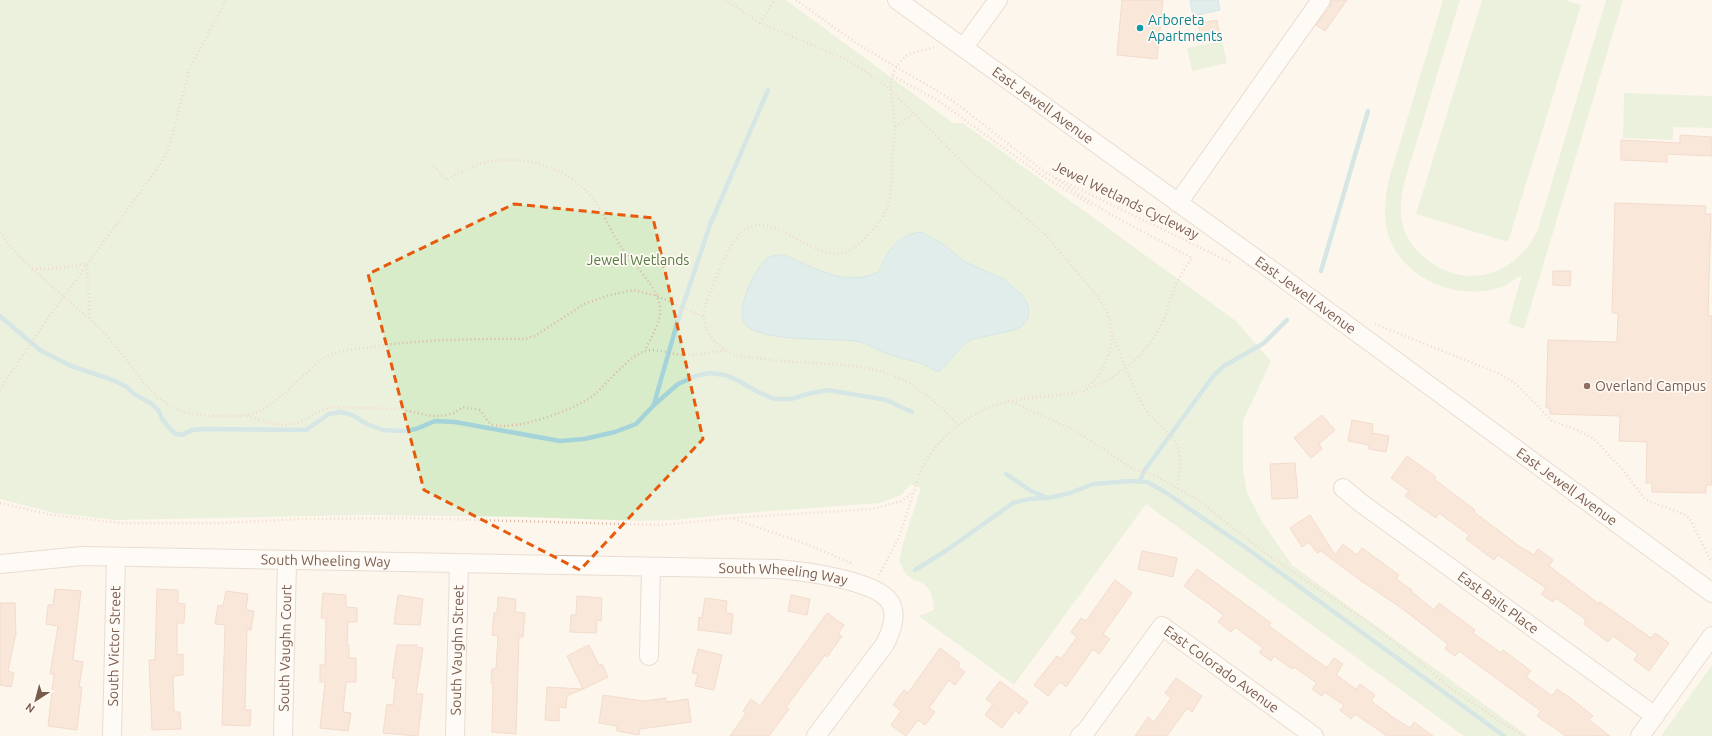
<svg xmlns="http://www.w3.org/2000/svg" width="1712" height="736" font-family="Ubuntu,sans-serif">
<rect width="100%" height="100%" fill="#fdf6ec"/>
<path fill="#d8ecc9" d="M0 0H786L953 123H963L1236 321 1271 361 1243 421V470L1247 493 1264 525 1292 565 1528 736H1464L1146 504 1014 685 919 616 934 610C933 600 932 588 922 583 917 581 911 579 907 575 904 572 902 566 899 562L903 543 921 488 911 484 901 495 880 503 720 515 674 520 641 521 525 517 363 515 116 520 55 513 0 499Z
M1443 0H1460L1404 183C1401 198 1399 214 1404 229 1407 240 1416 250 1425 258 1465 292 1518 275 1538 229L1606 0H1623L1524 329 1508 323 1522 275C1513 280 1505 287 1495 289 1453 300 1401 277 1388 234 1383 216 1385 197 1389 179Z
M1482 0H1565L1581 5 1508 242 1416 214Z
M1222 41 1227 63 1192 71 1187 48Z
M1624 93 1712 96V128L1673 127V140L1623 138Z
M1712 665V736H1661Z"/>
<path fill="#bfe3e8" stroke="#a5d3da" d="M1196 0H1218L1220 10 1193 16 1190 1Z
M921 232 943 244 965 262 988 272 1005 280 1024 297 1028 306 1029 313 1027 320 1022 326 1014 330 973 339 964 344 941 370 936 371C922 361 904 360 888 354 877 350 866 342 854 341 829 338 766 342 747 326 732 314 755 266 769 257 774 255 779 255 784 255 814 267 845 288 878 272 882 267 884 260 887 255 894 242 907 233 921 232Z"/>
<g fill="none" stroke-linecap="round" stroke-linejoin="round">
<path stroke="#a5d3da" stroke-width="4.5" d="M1321 271 1368 111
M0 316 40 350 69 365 115 381 127 387 134 394 152 404 159 411 162 419 174 433 182 435 192 430 205 429 306 430 329 414 341 412 352 415 367 424 383 430 404 431 416 429 435 421 455 422 560 441 584 439 615 432 636 424 654 405 678 384 696 376 709 373 725 375 737 380 760 393 775 399H791L811 393 828 390 886 400 912 412
M654 404 678 320 710 225 768 90
M1006 474 1031 491 1048 498 1070 493 1093 484 1130 481 1147 482 1165 492 1245 547 1504 736
M1140 481 1144 471 1214 375 1224 366 1264 343 1287 320
M915 570 947 550 1013 503 1029 499 1046 498"/>
</g>
<path fill="#f3d5c3" stroke="#e6bba3" d="M1122 0H1163L1157 59 1117 55Z
M1331 0H1347L1325 31 1316 25 1330 6Z
M1217 20 1220 38 1202 42 1198 24Z
M1680 135 1712 137V156L1667 154V162L1621 160V140L1680 143Z
M1615 203 1706 206 1705 214H1711L1708 316H1712V485H1706V493L1652 492V483H1646L1647 442 1619 441 1620 416 1550 414V408H1546L1548 340 1617 342 1618 313H1612Z
M1553 271H1571L1570 286 1553 285Z
M1322 415 1335 430 1319 444 1322 449 1311 458 1294 438Z
M1352 420 1373 424 1372 433 1389 436 1386 452 1369 449V445L1348 441Z
M1407 456 1436 477 1434 479 1475 510 1474 512 1519 546 1534 555 1538 549 1553 560 1549 566 1599 604 1600 602 1651 638 1655 633 1669 643 1649 671 1634 660 1638 654 1613 636 1608 642 1584 624 1586 620 1556 598 1553 602 1541 594 1546 588 1498 555 1494 560 1466 539 1469 535 1439 513 1436 518 1405 496 1409 491 1391 478Z
M1295 463 1298 498 1272 499 1270 464Z
M1310 515 1335 555 1343 544 1357 555 1362 548 1399 575 1396 579 1412 590 1411 591 1434 610 1439 603 1475 630 1473 633 1501 653 1503 650 1531 671 1526 677 1552 696 1557 689 1572 699 1593 716 1589 720 1610 736H1566L1537 716 1541 711 1459 651 1455 656 1445 649 1448 644 1400 607 1360 580 1321 551 1317 553 1309 542 1302 547 1290 528Z
M1142 551 1177 558 1173 577 1138 569Z
M1197 569 1271 623 1269 626 1327 668 1334 658 1343 664 1336 675 1356 689 1360 684 1375 695 1371 701 1394 718 1410 728 1414 722 1433 736H1387L1355 714 1351 719 1340 710 1344 705 1324 692 1322 696 1312 689 1317 683 1294 667 1292 669 1274 656 1271 661 1259 652 1263 648 1235 627 1231 632 1218 622 1224 615 1184 586Z
M1115 580 1132 593 1103 634 1110 639 1099 654 1093 649 1066 687 1060 682 1048 696 1034 685 1057 656 1061 659 1077 637 1071 632 1081 618 1086 621Z
M55 589 81 591 73 660 83 662 79 687H82L77 730 48 726 54 674H50L58 626 46 624 48 605H53Z
M157 589 178 590V603L185 604 184 623H177V655L183 654V675L173 676 174 712H180L181 729 152 730 149 660H155Z
M226 591 248 594 246 610 254 611 251 630 247 629 245 710H251L250 726 222 725 225 625 215 624 218 605 223 606Z
M323 593 346 595V607L357 608V622H348L347 645H349V658H356V682H346L343 712 351 713 348 731 320 728 325 682H320V665H325L326 618H321Z
M398 595 423 599 420 625 394 624Z
M791 595 810 599 807 615 788 611Z
M577 596 602 598 601 621 597 620 596 633 570 632 571 615H576Z
M498 597 516 599 515 612 525 613 523 637H519L516 734 492 732 493 683H491L492 669H496L498 636 492 635 494 613H497Z
M705 598 727 601 726 613 733 614 731 634 698 630 699 617 702 618Z
M0 603H15L16 637H15L8 671 14 673 11 687 0 685Z
M827 613 844 625 838 634 842 636 827 657 825 655 786 707 789 709 769 736H730L746 713 743 711 751 699 760 706Z
M397 645H417V647L423 648 416 694H423L418 736 383 733 387 704 393 705 396 679 392 678Z
M589 645 599 665 602 664 608 677 583 689 567 656Z
M940 648 960 663 958 667 965 672 955 685 949 680 929 708 935 712 925 725 918 720 906 736 891 725 901 711 893 705 904 690 908 693Z
M698 649 722 655 714 690 695 686 698 674 692 673Z
M1176 678 1202 696 1192 712 1187 708 1167 736H1135L1148 717 1154 722 1171 698 1165 693Z
M1000 681 1028 702 1019 714 1015 710 1002 728 985 715 993 704 986 699Z
M547 687 583 689 567 696 566 708 559 707V721L545 720Z
M603 695 643 701 666 698V702L688 699 691 722 640 729 639 735 617 731V726L599 723Z"/>
<g fill="none" stroke-linecap="round" stroke-linejoin="round">
<defs>
<g id="minor">
<path id="s1" d="M897 0 1280 276 1712 593"/>
<path d="M964 47 998 0"/>
<path d="M1178 203 1321 0"/>
<path id="s2" d="M1343 488 1361 503 1655 716"/>
<path id="s3" d="M0 564 82 556 777 569C802 571 876 580 890 602 898 615 891 632 885 644L816 736"/>
<path d="M649 656 651 567"/>
<path id="s4" d="M112 736 116 557"/>
<path id="s5" d="M283 736 287 561"/>
<path id="s6" d="M455 736 459 563"/>
<path id="s7" d="M1080 736 1086 731 1162 626 1314 736"/>
<path d="M1640 736 1712 636"/>
</g>
</defs>
<use href="#minor" stroke="#d1beb0" stroke-width="20"/>
<path stroke="#d9b8a5" stroke-width="2.5" stroke-dasharray="1 3" stroke-linecap="butt" d="M726 0 760 23 845 59 864 70 889 88 970 170 1047 236 1096 295 1106 309 1110 321 1112 335 1110 351 1101 372 1086 389
M796 0 856 43 949 98 1046 173 1230 262
M760 23 775 0
M934 47C924 52 911 50 903 59 882 79 894 102 895 127 895 139 892 152 892 164 891 190 893 206 875 227 866 237 856 249 843 253 807 261 763 196 734 241 725 255 718 272 712 288 709 297 703 308 704 317 705 334 718 348 733 354 743 358 755 358 766 359 807 365 850 361 889 374 917 384 938 403 958 425
M893 76 937 100 1044 177 1092 205
M895 127 915 113
M434 166 446 180C460 173 473 165 488 162 523 154 566 167 590 195 603 210 609 229 620 245 632 264 663 290 660 314 658 327 650 339 645 351
M0 232C27 271 68 297 101 330 123 351 142 387 167 404 183 415 203 416 222 416 236 416 251 417 264 409 287 395 310 364 332 354 344 349 359 349 372 347 423 339 474 339 525 339L535 336 584 304 610 295 634 290 657 296 704 317
M87 265 90 318
M32 269H49L87 264
M1375 324 1500 374 1516 384 1552 421 1580 431 1594 439 1622 469 1645 499 1651 502 1684 514 1690 519 1712 563
M1112 335C1124 360 1131 386 1146 410 1155 424 1171 432 1178 447 1182 459 1179 474 1177 486
M0 389 46 321 162 162 170 145 189 70 226 0
M1012 402 1074 430 1133 469 1156 476 1195 498 1268 555 1365 620 1415 658 1450 688 1523 736
M247 416C265 421 282 429 300 422 312 416 321 409 334 407L399 409 432 416H441L454 413 463 407 480 410C485 416 487 423 494 425 516 431 578 409 595 394 608 383 630 354 646 351 657 348 671 354 682 355 696 356 711 352 725 350
M0 503 52 515 121 523H222L300 519 406 518 661 525 732 518 872 509 902 501 913 492
M734 519 806 544 851 563
M879 575 899 537 921 470C936 439 964 416 996 405 1024 396 1055 397 1084 391 1120 376 1148 355 1164 319 1168 310 1169 301 1173 293 1177 280 1184 269 1192 258L1108 213 1054 178"/>
<use href="#minor" stroke="#fff" stroke-width="18"/>
</g>
<path d="M0 0H1712V736H0ZM514 204 653 218 703 439 580 570 424 490 368 274Z" fill="#fdf6ec" fill-opacity=".55" fill-rule="evenodd"/>
<path fill="none" stroke="#e8590c" stroke-width="3" stroke-dasharray="8 5" stroke-linejoin="round" d="M514 204 653 218 703 439 580 570 424 490 368 274Z"/>
<circle fill="#0f9aa8" stroke="#fffaf3" stroke-width="1.5" cx="1140" cy="28" r="4"/>
<circle fill="#8d6e63" stroke="#fffaf3" stroke-width="1.5" cx="1587" cy="386" r="4"/>
<g text-anchor="middle" dominant-baseline="central" stroke-width="3.5" stroke-linejoin="round" paint-order="stroke">
<g font-size="14" fill="#0d838f" stroke="#fffaf3" text-anchor="start">
<text x="1148" y="20">Arboreta<tspan x="1148" dy="16">Apartments</tspan></text>
</g>
<g font-size="14" fill="#7a5c4d" stroke="#fffaf3">
<text stroke="none"><textPath href="#s1" startOffset="180">East Jewell Avenue</textPath></text>
<text transform="translate(1126 200) rotate(26)">Jewel Wetlands Cycleway</text>
<text stroke="none"><textPath href="#s1" startOffset="504">East Jewell Avenue</textPath></text>
<text stroke="none"><textPath href="#s1" startOffset="828">East Jewell Avenue</textPath></text>
<text stroke="none"><textPath href="#s3" startOffset="326">South Wheeling Way</textPath></text>
<text stroke="none"><textPath href="#s3" startOffset="784">South Wheeling Way</textPath></text>
<text stroke="none"><textPath href="#s2" startOffset="193">East Bails Place</textPath></text>
<text stroke="none"><textPath href="#s4" startOffset="90">South Victor Street</textPath></text>
<text stroke="none"><textPath href="#s5" startOffset="88">South Vaughn Court</textPath></text>
<text stroke="none"><textPath href="#s6" startOffset="86">South Vaughn Street</textPath></text>
<text stroke="none"><textPath href="#s7" startOffset="211">East Colorado Avenue</textPath></text>
</g>
<g font-size="14" fill="#537a41" stroke="#fffaf3">
<text x="638" y="260">Jewell Wetlands</text>
</g>
<g font-size="14" fill="#785e54" stroke="#fffaf3" text-anchor="start">
<text x="1595" y="386">Overland Campus</text>
</g>
</g>
<g transform="translate(36 700) rotate(216)" stroke="#fffaf3" stroke-width="3" paint-order="stroke">
<path d="M0-3L7 15L0 10L-7 15Z" fill="#7a5c4d"/>
<text y="-6" font-size="11" font-weight="bold" text-anchor="middle" fill="#7a5c4d">N</text>
</g>
</svg>
